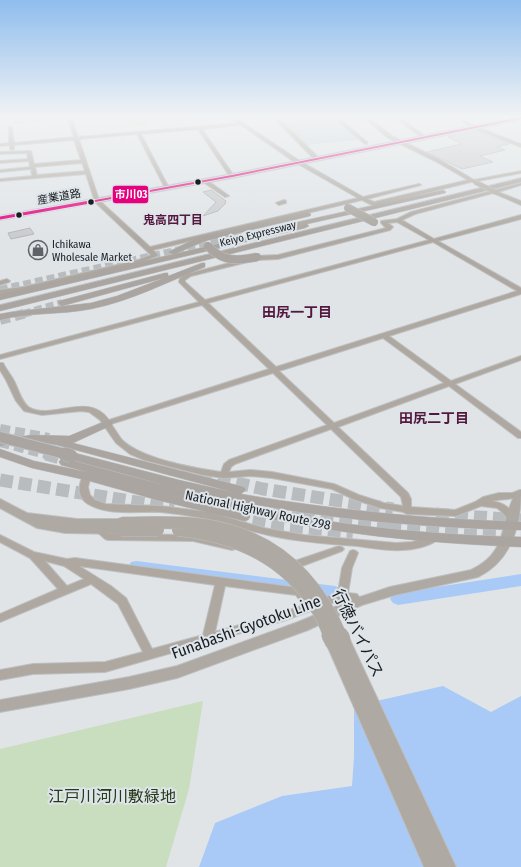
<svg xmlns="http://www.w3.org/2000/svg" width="521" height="867" font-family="'Fira Sans Condensed','Noto Sans JP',sans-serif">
<rect width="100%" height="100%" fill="#e0e4e7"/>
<path fill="#ced6de" d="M181 115H198L202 121 171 122 181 120 178 117Z
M329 116 331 119H334L359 140 304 145 280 121Z"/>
<path fill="#c9ddbf" d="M124 115H181L182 116 173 119 171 118 145 122 146 125 131 126Z
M203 701 189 789 166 867H0V749Z"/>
<path fill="#a9caf7" d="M443 686 491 712 521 696V867H199L215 823 282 796 352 786 354 757V706Z"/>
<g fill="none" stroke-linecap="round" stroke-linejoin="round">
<path fill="#a9caf7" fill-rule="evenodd" d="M136 561 335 586 340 588 343 592 340 596 335 598 136 571 131 570 129 566 131 562Z
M521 574V586L398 605 393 603 390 599 393 595 398 593Z"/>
</g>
<path fill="#cbccce" stroke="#b6b7ba" d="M13 115H40L42 121 15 123Z
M476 131 509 144 497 147 505 150 480 156 493 162 462 169 427 152 462 144 448 137Z
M211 190 226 201 225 204 218 211 203 216 216 202 203 192Z
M177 216 178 220 162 224 157 225 153 221Z
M30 228 34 234 11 239 8 233Z"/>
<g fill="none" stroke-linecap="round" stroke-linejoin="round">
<path stroke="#b8bcbf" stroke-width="8" stroke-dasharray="8 4" stroke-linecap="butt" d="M0 290 252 234
M23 314 62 303"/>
<path stroke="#b8bcbf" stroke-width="10" stroke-dasharray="10 5" stroke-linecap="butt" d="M0 320 27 313
M0 429 49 438
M0 442 50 455"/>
<path stroke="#b8bcbf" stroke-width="13" stroke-dasharray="13 6" stroke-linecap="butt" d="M46 454 74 462
M162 466 263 489 393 509
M0 480 174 508
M273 511 309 518
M302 512 398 525
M436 514 521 520
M215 515 276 525 353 532
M388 529 467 535 521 536"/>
<defs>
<path id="minor" d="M227 115 234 117 267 115 237 119 300 161 363 197 419 184 421 185 367 199 374 202 468 180 435 161 388 138 363 117 340 119 367 142V144H365L335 119V117L366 115 392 136 439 159 474 180 521 171V173L473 182H471L374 206 362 200 153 250 158 255 157 256 142 262 23 291 0 294V290L23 287 138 260 151 255 95 202 86 174 0 181V179L32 176 31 169 0 172V170L30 167 29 161 0 163V161L28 159 27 153 0 154V152L31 151 34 164 81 160 74 140 14 145V149L12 150 10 149V145L0 146V144L9 143V126L12 127 14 143 74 137 68 120 70 119 72 120 78 137 238 123ZM241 125 296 163 358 198 150 247 99 200 79 139 137 134 165 188 167 189 169 188 141 134 198 129 230 177H232L234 176 202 129ZM82 163 85 171 37 175 35 167Z
M271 115H276L318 157V159H314Z
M296 115H301L302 117 299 118Z
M308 115H313V116L311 117Z
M392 115H397L426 137 422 138Z
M454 115H459L472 125 521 144V147L470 127Z
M203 180H207L229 196 225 197 203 182Z
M521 183V185L498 192 521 201V205L493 193 415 214 402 220 434 239 521 215V219L438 241 521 288V294L389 336 451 381 521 356V360L455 384 521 432V438H518L449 386 338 427 408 493 411 499V507L455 510 475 502 483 497 499 493H512L521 490V496C511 500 501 499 491 501 503 502 510 508 517 518L515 520H509L503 513 497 508 481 506 456 516 407 514 403 512 380 508 353 499 332 489 272 478 250 476 224 478 203 475 144 460 130 454 116 443 100 420 89 412 81 411 42 415 24 411 16 401 6 380 0 370V363H3C6 369 10 374 13 379 18 387 21 403 30 408 54 420 88 391 109 420L269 369 202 305 0 359V355L199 302 179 282 180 278 187 274 256 256 278 255 386 228 381 223V221L397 219 411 212ZM397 222 429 240 205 300 185 282V280L191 276 256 260 278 259 390 230 393 227 388 223ZM433 242 517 291 276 367 208 303ZM383 338 444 383 334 423 279 371ZM273 373 327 425 229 460 224 464 221 472C193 468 142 459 122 440 118 435 115 429 111 424ZM331 429 401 497 403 506 384 503 359 495 334 484 272 472 250 470 229 472 231 467 235 464Z
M284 200 286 201V203L279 205 276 203Z
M7 279 10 281 9 282 0 285V281Z
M87 473 91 476 88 487 90 495 95 500 106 504 161 506 209 512 264 528 304 535 396 543 412 542 434 535 437 536 439 538C433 546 412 550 402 550 387 551 372 548 357 546 328 544 300 542 272 536 244 530 218 520 190 516 180 514 170 513 160 512 137 511 108 516 88 504 77 497 78 484 84 474Z
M101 528 110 534 193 535 232 544 235 545 237 547 235 549 232 550 193 541 108 540 105 539 96 531 98 529Z
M0 535 34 552 67 559 75 558 299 588 303 589 308 597 307 600C301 602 299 600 296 595L225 586 215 632 281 613 338 593 342 568 350 551 353 550 356 551 358 553 352 568 348 593 357 594 363 602 362 605C356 607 354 605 350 601L340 600 283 621 105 672 33 674 0 680V670L33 664 105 662 143 652 118 604 91 584 0 622V614L58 589 30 558 0 542ZM45 561 64 566 84 579 67 586ZM79 566 215 585 203 635 152 649 126 598 111 586Z
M339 546 342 547 344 549 342 551 289 571 286 570 284 567 286 564Z"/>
<path id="major" d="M521 116V120L232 178 0 220V216L232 174Z
M521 490C521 526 512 560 478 577L395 595 362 605 308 630 177 678 129 689 0 712V700L129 677 177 666 298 622 354 599 390 587 471 570C511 551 498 522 517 491Z
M0 499 27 513 77 519H122L126 520 128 523 123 527 127 530 125 533 121 534 65 533 37 528 0 508Z
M343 635 348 636 350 640 456 867H424L326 643 328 639 333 638 337 639 338 636Z"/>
<path id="highway" d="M521 178V182L0 311V305Z
M443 190 446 192 445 193 307 224 309 226 305 228 0 300V294L296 226 294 224 298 222Z
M307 212 311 214 310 216 205 241 175 254H172L168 252 199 237Z
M202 263H205V267C167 282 131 301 91 309 61 315 30 312 0 320V314L11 312 91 303 117 296 164 278 62 306 58 303 59 301 165 273H168V276Z
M108 420 112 421 113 423 112 425 73 443 244 487 246 490 241 494C334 510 427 519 521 522V530C425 528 329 519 235 501 178 490 123 474 67 459L65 456 67 453 71 452 179 480 232 492 57 445 31 441 0 446V440L31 435 69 436Z
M0 449 34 461 87 472 188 499 61 465 59 462 61 459 65 458C140 478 215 500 292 515 368 529 444 535 521 537V547C429 543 338 535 249 514L250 517 248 520 244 521 157 500 86 480 32 468 0 457Z"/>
</defs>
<use href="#minor" stroke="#bdc0c2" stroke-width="2"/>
<use href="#major" stroke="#bdc0c2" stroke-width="2"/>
<use href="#highway" stroke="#bdc0c2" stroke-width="1"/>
<use href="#minor" fill="#afa8a0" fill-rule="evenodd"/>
<use href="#major" fill="#afa9a4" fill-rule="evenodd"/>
<use href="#highway" fill="#aaa5a0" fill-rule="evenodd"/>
<defs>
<path id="minor-bridge" d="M475 182 495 192"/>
<path id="major-bridge-far1" d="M122 523C149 523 177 521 204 525 272 535 315 575 341 636
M121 530H158
M178 530C237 536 287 559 318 611 323 619 326 628 330 636"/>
<path id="major-bridge" d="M329 635 333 643
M341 635 343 640"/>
<path id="highway-bridge-far2" d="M348 208 374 222
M208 246C222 262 238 261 257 257"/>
<path id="highway-bridge-far1" d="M0 437 69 455"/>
<path id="highway-bridge" d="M65 454 71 456"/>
</defs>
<use href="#minor-bridge" stroke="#bdc0c2" stroke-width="5.5" stroke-linecap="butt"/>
<use href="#major-bridge-far1" stroke="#bdc0c2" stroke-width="13" stroke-linecap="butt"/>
<use href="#major-bridge" stroke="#bdc0c2" stroke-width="16" stroke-linecap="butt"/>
<use href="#highway-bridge-far2" stroke="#bdc0c2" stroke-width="9" stroke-linecap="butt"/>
<use href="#highway-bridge-far1" stroke="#bdc0c2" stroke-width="12" stroke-linecap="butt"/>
<use href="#highway-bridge" stroke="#bdc0c2" stroke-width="14" stroke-linecap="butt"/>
<use href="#minor-bridge" stroke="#afa8a0" stroke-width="4.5"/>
<use href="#major-bridge-far1" stroke="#afa9a4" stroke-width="12"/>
<use href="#major-bridge" stroke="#afa9a4" stroke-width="15"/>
<use href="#highway-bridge-far2" stroke="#aaa5a0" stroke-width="8"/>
<use href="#highway-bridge-far1" stroke="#aaa5a0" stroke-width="10"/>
<use href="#highway-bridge" stroke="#aaa5a0" stroke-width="13"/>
<defs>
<path id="bus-1-far1" d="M84 203 232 176 521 118"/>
<path id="bus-1" d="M0 218 90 202"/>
</defs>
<use href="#bus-1-far1" stroke="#dde4ea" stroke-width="3.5"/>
<use href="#bus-1" stroke="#dde4ea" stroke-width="5"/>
<use href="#bus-1-far1" stroke="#e5007d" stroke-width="2"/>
<use href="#bus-1" stroke="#e5007d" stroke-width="3"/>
</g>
<linearGradient id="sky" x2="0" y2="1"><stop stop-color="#8fbdee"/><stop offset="0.49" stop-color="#f1f3f4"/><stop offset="1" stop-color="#f1f3f4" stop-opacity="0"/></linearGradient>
<rect width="521" height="237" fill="url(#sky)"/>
<defs>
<symbol id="shop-ring" viewBox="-11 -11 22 22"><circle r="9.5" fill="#dde4ea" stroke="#5f6365" stroke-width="1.5"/><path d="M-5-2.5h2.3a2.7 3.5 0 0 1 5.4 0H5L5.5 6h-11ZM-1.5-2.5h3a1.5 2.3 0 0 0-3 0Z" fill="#5f6365"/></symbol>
</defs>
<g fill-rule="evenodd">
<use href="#shop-ring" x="27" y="239" width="22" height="22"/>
</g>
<g fill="#1a1d1f" stroke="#dde4ea" stroke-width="1.5">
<circle cx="198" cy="182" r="3.5"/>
<circle cx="91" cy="202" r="3.5"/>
<circle cx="19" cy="215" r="3.5"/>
</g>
<g text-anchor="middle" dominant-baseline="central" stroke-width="4" stroke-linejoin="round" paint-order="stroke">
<g font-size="11" fill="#1a1d1f" stroke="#dde4ea">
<text transform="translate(59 197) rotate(-10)">産業道路</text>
<text transform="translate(258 234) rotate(-14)">Keiyo Expressway</text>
</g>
<g font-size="11" fill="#1a1d1f" stroke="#dde4ea" text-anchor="start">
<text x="52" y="244">Ichikawa<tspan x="52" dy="13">Wholesale Market</tspan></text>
</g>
<g font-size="12" font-weight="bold" fill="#55183d" stroke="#dde4ea">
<text x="173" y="220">鬼高四丁目</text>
</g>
<g font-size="13" fill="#1a1d1f" stroke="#dde4ea">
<text transform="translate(258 510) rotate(12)">National Highway Route 298</text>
</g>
<g font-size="14" font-weight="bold" fill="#55183d" stroke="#dde4ea">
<text x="297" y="312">田尻一丁目</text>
<text x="434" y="418">田尻二丁目</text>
</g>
<g font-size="16" fill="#1a1d1f" stroke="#dde4ea">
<text transform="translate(246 627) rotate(-20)">Funabashi-Gyotoku Line</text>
<text transform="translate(358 633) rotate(64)">行徳バイパス</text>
</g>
<g font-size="16" fill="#273a16" stroke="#dde4ea">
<text x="112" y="796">江戸川河川敷緑地</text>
</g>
</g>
<rect stroke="#dde4ea" stroke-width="1.5" x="112" y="185" width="37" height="19" rx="4" fill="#e5007d"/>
<g font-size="11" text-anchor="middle" font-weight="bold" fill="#fff">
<text x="131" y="198">市川03</text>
</g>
</svg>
